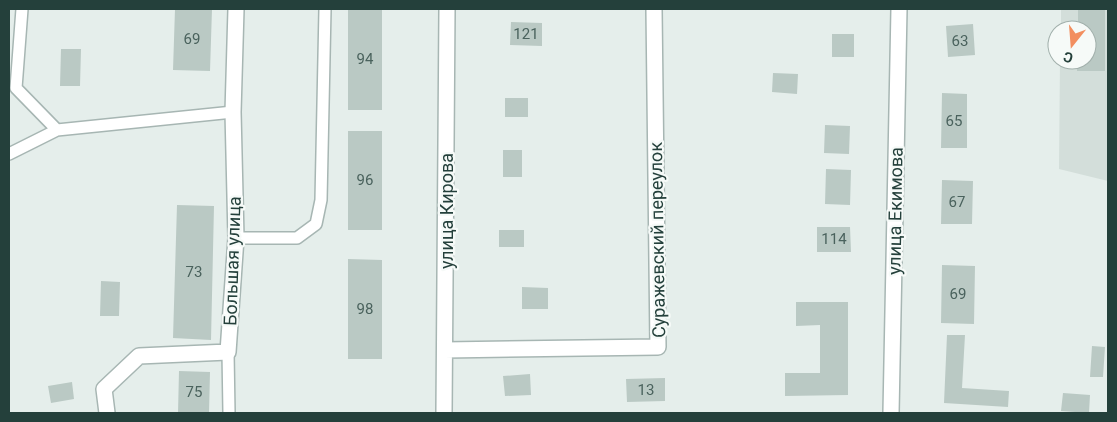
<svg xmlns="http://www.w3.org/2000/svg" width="1117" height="422" font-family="Roboto,sans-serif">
<rect width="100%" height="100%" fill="#e5eeeb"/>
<path fill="#d3deda" d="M1061 9H1108V181L1059 169 1060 60H1087V30H1061Z"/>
<path fill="#bac9c4" d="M175 9H212L210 71 173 70Z
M348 9H382V110H348Z
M1078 9H1105V71H1077V60H1087V30H1078Z
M511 22 542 23V46L510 45Z
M973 24 975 55 948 57 946 26Z
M832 34H854V57H832Z
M61 49H81L80 86H60Z
M773 73 798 74 797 94 772 92Z
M942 93 967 94V148H941Z
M505 98H528V117H505Z
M825 125 850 126 849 154 824 153Z
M348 131H382V230H348Z
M503 150H522V177H503Z
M826 169 851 170 850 205 825 204Z
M942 180 973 181 972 224H941Z
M177 205 214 206 211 340 173 338Z
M817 227H850L851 252H817Z
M499 230H524V247H499Z
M348 259 382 260V359H348Z
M942 265 975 266 974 324 941 323Z
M101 281 120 282 119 316H100Z
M522 287 548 288V309H522Z
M796 302H848V395L785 396V373H820V325L796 326Z
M947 335H965L962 388 1009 391 1008 407 944 403Z
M1092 346 1105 347 1103 377H1090Z
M179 371 210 372 209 413H178Z
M530 374 531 395 505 396 503 376Z
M665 378V401L627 402 626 379Z
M72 382 74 399 51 403 48 386Z
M1063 393 1090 395 1089 413 1061 411Z"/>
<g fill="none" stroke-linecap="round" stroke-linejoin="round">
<defs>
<path id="service" d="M22 9 16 88 57 130
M9 154 57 130 233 112
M236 238H297L316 224 321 200 325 9
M228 352 229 413"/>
<path id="minor" d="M445 350 658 347 654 9
M107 413 104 389 139 356 228 352 236 238 233 112 236 9
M444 413 447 9
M891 413 899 9"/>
</defs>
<use href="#service" stroke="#a7b6b3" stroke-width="14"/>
<use href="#minor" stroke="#a7b6b3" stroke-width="18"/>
<use href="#service" stroke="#fff" stroke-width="11"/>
<use href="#minor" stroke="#fff" stroke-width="15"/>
</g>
<g text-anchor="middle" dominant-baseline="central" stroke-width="4.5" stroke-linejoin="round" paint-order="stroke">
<g font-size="15" fill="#4a625d">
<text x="526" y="34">121</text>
<text x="192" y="39">69</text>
<text x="960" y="41">63</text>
<text x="365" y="59">94</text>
<text x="954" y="121">65</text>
<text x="365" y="180">96</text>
<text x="957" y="202">67</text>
<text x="834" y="239">114</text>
<text x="194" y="272">73</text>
<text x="958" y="294">69</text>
<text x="365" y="309">98</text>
<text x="646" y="390">13</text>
<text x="194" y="392">75</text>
</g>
<g font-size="18" fill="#24403b" stroke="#f6faf8">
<text transform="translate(446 211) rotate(-90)">улица Кирова</text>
<text transform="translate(895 211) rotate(-89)">улица Екимова</text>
<text transform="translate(657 240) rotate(-91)">Суражевский переулок</text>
<text transform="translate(232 261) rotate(-88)">Большая улица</text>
</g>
</g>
<rect width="1117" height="422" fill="none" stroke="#24403b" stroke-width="20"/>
<g transform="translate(1072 45) rotate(197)"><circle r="24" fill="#f6faf8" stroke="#a2b0ac"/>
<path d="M0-4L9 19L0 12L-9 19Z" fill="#f28e5f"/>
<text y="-8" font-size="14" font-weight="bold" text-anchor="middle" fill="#24403b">С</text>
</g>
</svg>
